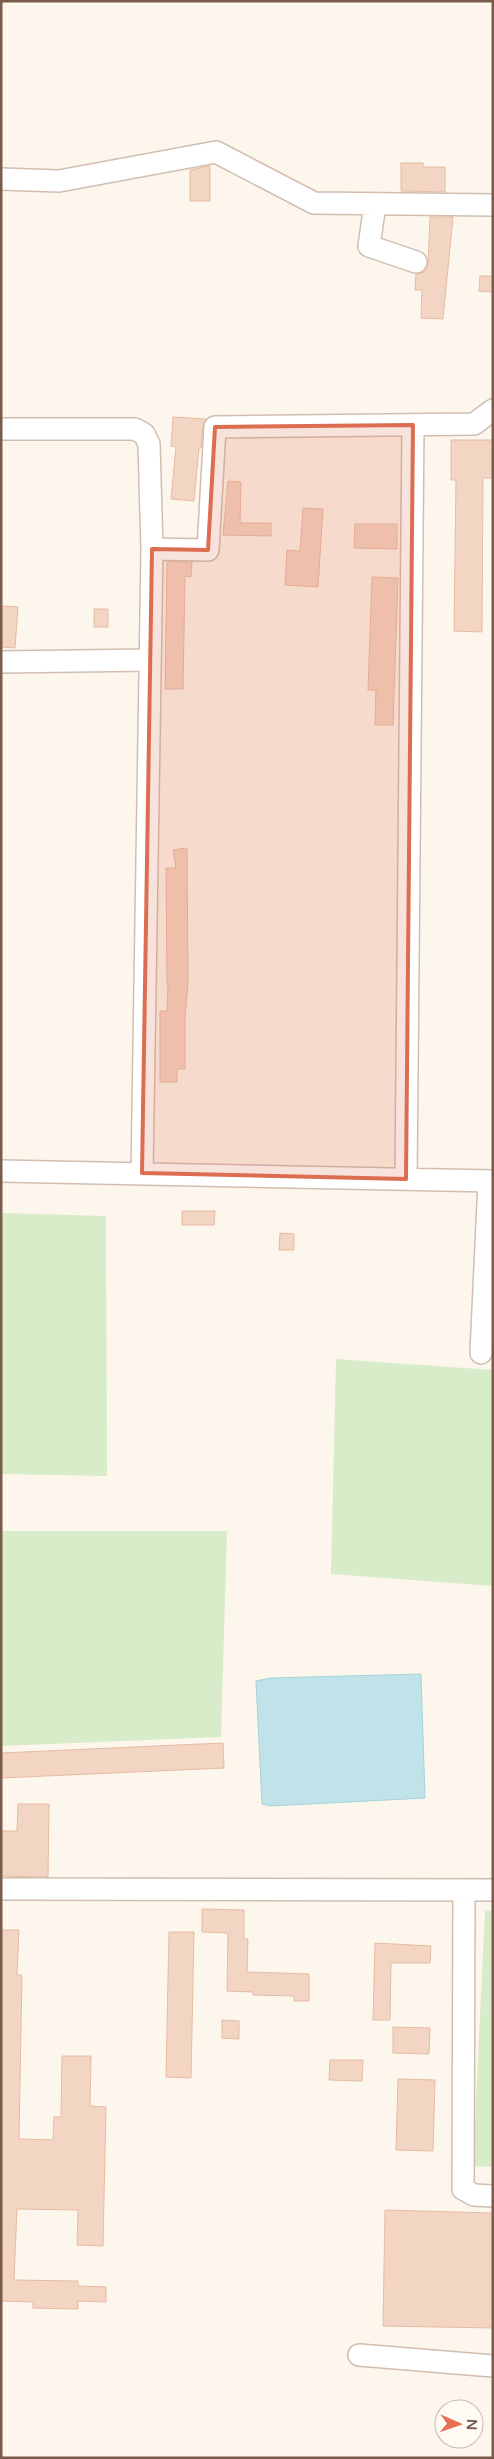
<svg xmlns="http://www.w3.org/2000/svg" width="494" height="2459" font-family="'Varela Round',sans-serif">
<rect width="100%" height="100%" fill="#fdf6ec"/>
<path fill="#d8ecc9" d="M1 1213 106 1216 107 1476 1 1474Z
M336 1359 493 1370V1586L331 1574Z
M1 1531H227L221 1737 1 1746Z
M485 1910 493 1911V2167L473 2166Z"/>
<path fill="#bfe3e8" stroke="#a5d3da" d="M421 1674 425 1798 270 1806 262 1804 256 1681 271 1678Z"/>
<path fill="#f3d5c3" stroke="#e6bba3" d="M401 163H423V167H445V192L401 191Z
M210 166V201H190V170Z
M430 217H453L443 319 421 318 422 290H415L416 274 424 272 428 266Z
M480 276H493V292L479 291Z
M173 417 206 419 203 426 201 448H199L194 501 171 499 176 447 171 446Z
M451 440H493V478H483L482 632 454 631 456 480H451Z
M228 481 241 482 240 523H271V536L223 535Z
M303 508 323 509 318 587 285 585 287 550 300 551Z
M355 524H397V549L354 548Z
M167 562H192L191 577 185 576 183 689H165Z
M372 577 398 578 393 725H375L376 690H368Z
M1 606 18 607 15 648 1 647Z
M94 609H108V627H94Z
M187 848 188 983 185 1017V1069H177V1082H160V1011H167L168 983H167L166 868H176L173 850Z
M182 1211H215L214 1225H182Z
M280 1233 294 1234V1250H279Z
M223 1743 224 1768 1 1778V1753Z
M18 1804H49L48 1877 1 1876V1831H17Z
M202 1909 244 1910V1939H248L247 1972 309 1974V2001H294V1996L253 1995V1992L227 1991 228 1933 202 1932Z
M1 1930H19L17 1975H22L19 2139 53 2140 54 2117H61L62 2056H91L90 2106 106 2107 103 2246 77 2245 78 2210 17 2209 14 2280 78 2281V2286L106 2287V2302L78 2301V2309L33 2308V2302L1 2301Z
M169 1932H194L191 2078 166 2077Z
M375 1943 431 1946 430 1963H391L390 2020H373Z
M222 2020 239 2021V2039L222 2038Z
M393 2027 430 2028 429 2054 393 2053Z
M330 2060H363L362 2081 329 2080Z
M398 2079 435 2080 433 2151 396 2150Z
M385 2210 493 2213V2328L383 2326Z"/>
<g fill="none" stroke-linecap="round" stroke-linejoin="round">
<defs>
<path id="minor" d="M1 179 59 181 216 152 314 203 493 205
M375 204 369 246 416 262
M1 429H135L144 434 149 444 152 549
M1 662 150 660
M1 1171 493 1181
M142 1173 152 549 208 550 215 427 474 424 493 410
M406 1179 413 425
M481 1353 489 1181
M1 1889 493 1890
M464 1890 463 2189 474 2195 493 2196
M359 2355 493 2366"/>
</defs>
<use href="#minor" stroke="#d1beb0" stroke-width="24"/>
<use href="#minor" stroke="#fff" stroke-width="21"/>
</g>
<path fill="#dc6d51" fill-opacity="0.2" stroke="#dc6d51" stroke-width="4" stroke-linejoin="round" d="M413 425 406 1179 142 1173 152 549 208 550 215 427Z"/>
<rect width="494" height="2459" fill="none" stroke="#7a5c4d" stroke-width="5"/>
<g transform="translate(459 2424) rotate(92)"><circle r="24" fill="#fffaf3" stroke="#cabbb1"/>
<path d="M0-4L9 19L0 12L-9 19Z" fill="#e76f51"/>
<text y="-8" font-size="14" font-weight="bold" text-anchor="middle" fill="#7a5c4d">N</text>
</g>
</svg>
